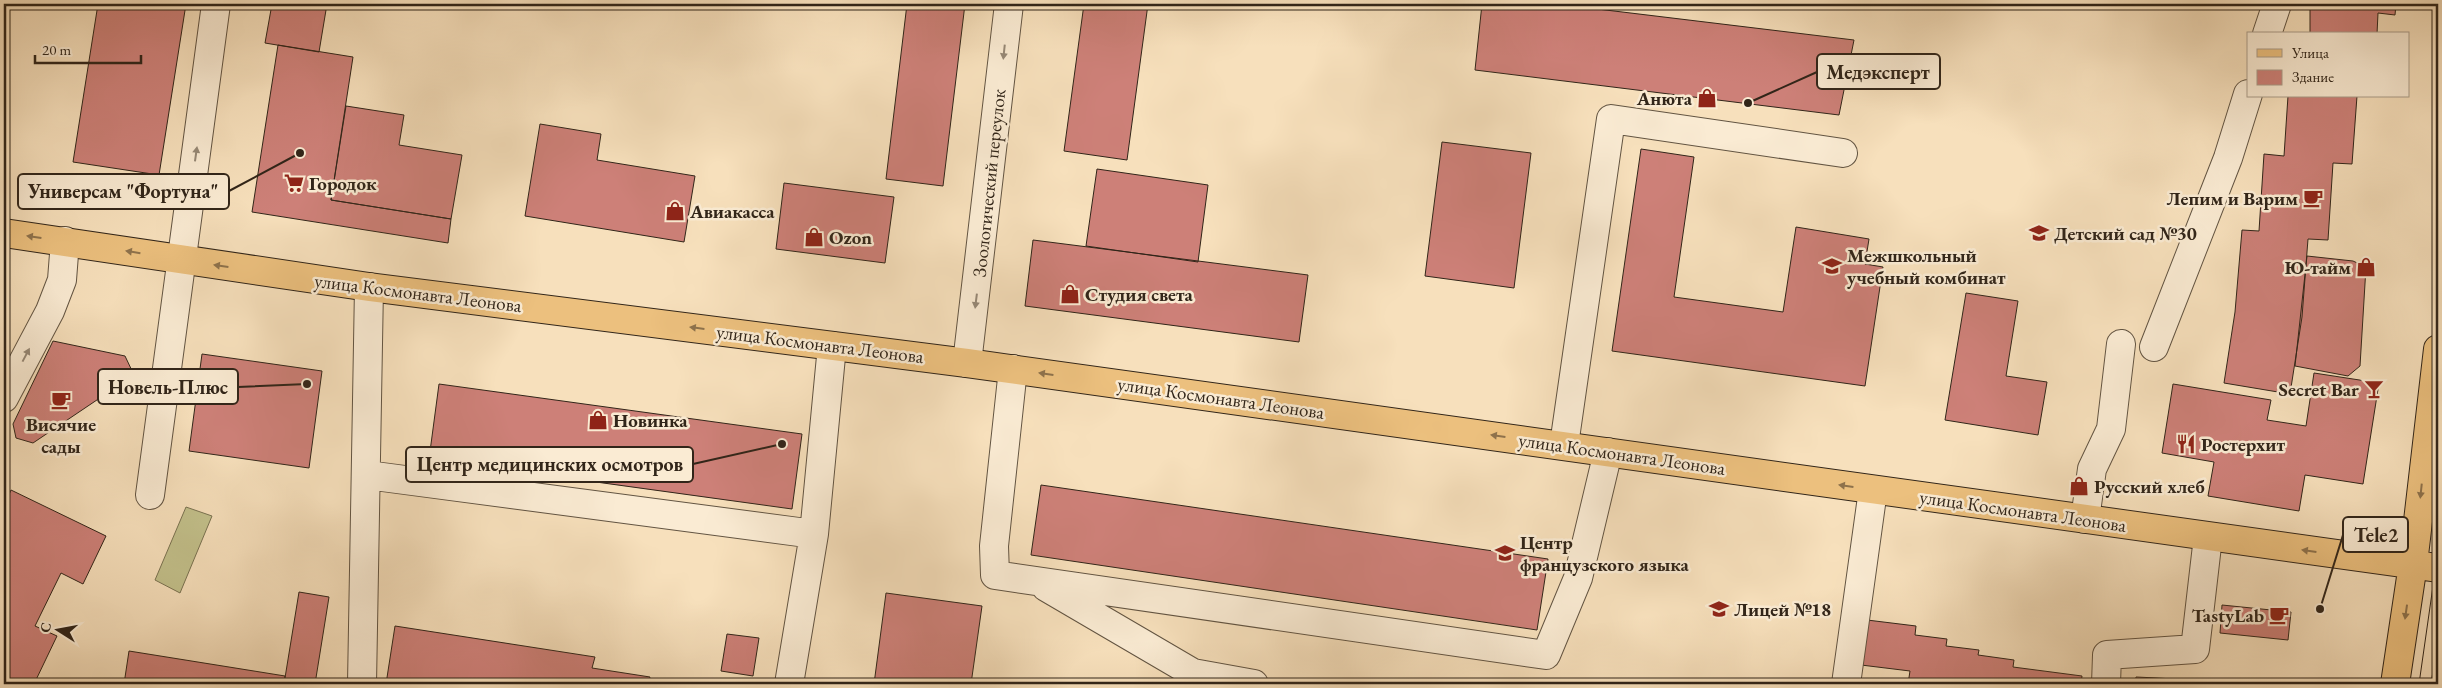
<svg xmlns="http://www.w3.org/2000/svg" width="2442" height="688" font-family="'EB Garamond',serif">
<rect width="100%" height="100%" fill="#f7e0bc"/>
<filter id="stains"><feTurbulence type="fractalNoise" baseFrequency=".004" numOctaves="4"/><feColorMatrix values="0 0 0 0 .2 0 0 0 0 .09 0 0 0 0 .02 0 0 0 .5 -.17"/></filter>
<radialGradient id="worn" r=".72"><stop offset=".6" stop-color="#630" stop-opacity="0"/><stop offset="1" stop-color="#630" stop-opacity=".3"/></radialGradient>
<path fill="#c3c18c" stroke="#7a7352" d="M186 507 212 516 180 593 155 580Z"/>
<path fill="#cd8078" stroke="#312519" d="M98 4H186L159 175 73 162Z
M272 4H327L319 52 265 43Z
M907 4H965L943 186 886 179Z
M1084 4H1148L1127 160 1064 151Z
M1482 4H1556L1854 40 1839 115 1475 70Z
M2327 4H2396L2395 15 2378 13 2377 34H2310V8L2327 6Z
M278 45 353 57 331 200 451 219 448 243 252 212Z
M2288 96H2357L2352 164 2333 163 2328 240 2308 239 2302 317 2290 394 2224 383 2235 312 2242 230 2259 231 2264 154 2284 156Z
M346 106 404 115 399 145 462 155 451 219 331 200Z
M540 124 601 134 597 160 695 176 684 242 525 216Z
M1442 142 1531 153 1514 288 1425 276Z
M1641 149 1694 157 1674 297 1783 312 1796 227 1869 239 1865 264 1883 267 1865 386 1612 351Z
M1097 169 1208 185 1198 262 1086 246Z
M784 183 894 197 885 263 776 249Z
M1033 240 1308 275 1299 342 1025 306Z
M2307 256 2353 261 2366 267 2360 366 2348 376 2295 366Z
M1966 293 2018 301 2006 376 2047 382 2038 435 1945 420Z
M53 341 125 356 134 375 33 443 16 438 13 424Z
M202 354 322 371 309 468 189 451Z
M2314 373 2379 383 2363 484 2305 475 2299 511 2208 496 2214 462 2162 453 2173 384 2271 400 2267 420 2306 426Z
M439 384 802 434 792 509 429 459Z
M1041 485 1548 559 1537 630 1031 555Z
M11 490 106 536 83 584 61 573 35 626 57 636 34 684 4 683V506Z
M299 592 329 597 315 684H284Z
M886 593 982 606 971 684H874Z
M2222 605 2291 612 2288 640 2220 633Z
M1867 620 1916 626 1915 635 1947 639 1946 646 1979 650 1978 655 2014 660 2013 667 2082 676 2081 684H1908L1910 671 1861 665Z
M395 626 595 657 592 668 650 677 648 684H386Z
M727 634 759 638 753 676 721 671Z
M129 651 285 676 284 684H124Z
M2136 677 2157 678 2259 684H2135Z"/>
<g fill="none" stroke-linecap="round" stroke-linejoin="round">
<defs>
<path id="minor" d="M2267 34 2277 4
M2154 347 2228 158 2248 94
M967 363 1009 4
M1013 369 994 546 995 575 1546 655 1578 578 1608 452
M4 398 50 311 62 280 65 241
M1564 445 1611 119 1843 153
M367 475 814 534 832 346
M150 495 216 4
M2085 519 2092 469 2111 429 2121 344
M1046 587 1193 673V684
M1193 673 1254 684
M362 684 369 287
M789 684 814 534
M1846 684 1873 490
M2106 684 2107 655 2195 649 2208 537"/>
<path id="major" d="M4 233 369 287 967 363 2438 568
M2395 684 2413 564 2438 349"/>
</defs>
<use href="#minor" stroke="#625442" stroke-width="30"/>
<use href="#major" stroke="#312519" stroke-width="30"/>
<use href="#minor" stroke="#faebd3" stroke-width="28"/>
<use href="#major" stroke="#ecc07e" stroke-width="28"/>
<path stroke="#312519" stroke-width="1" d="M2419 684 2438 551
M2431 684 2438 639"/>
</g>
<defs><path id="oneway-solid" d="M-6-.8H1V-3.2L6.5 0L1 3.2V.8H-6Z" transform="scale(1.25)"/></defs>
<g fill="#968876">
<use href="#oneway-solid" transform="translate(1004 52) rotate(96)"/>
<use href="#oneway-solid" transform="translate(196 154) rotate(-82)"/>
<use href="#oneway-solid" transform="translate(976 301) rotate(97)"/>
<use href="#oneway-solid" transform="translate(26 355) rotate(-62)"/>
</g>
<g fill="#8e724c">
<use href="#oneway-solid" transform="translate(34 237) rotate(-172)"/>
<use href="#oneway-solid" transform="translate(133 252) rotate(-171)"/>
<use href="#oneway-solid" transform="translate(221 266) rotate(-172)"/>
<use href="#oneway-solid" transform="translate(697 328) rotate(-173)"/>
<use href="#oneway-solid" transform="translate(1046 374) rotate(-172)"/>
<use href="#oneway-solid" transform="translate(1498 436) rotate(-172)"/>
<use href="#oneway-solid" transform="translate(1846 486) rotate(-172)"/>
<use href="#oneway-solid" transform="translate(2421 491) rotate(96)"/>
<use href="#oneway-solid" transform="translate(2309 551) rotate(-172)"/>
<use href="#oneway-solid" transform="translate(2406 612) rotate(98)"/>
</g>
<defs>
<symbol id="shop-bare" viewBox="-9 -9 18 18"><path d="M-5-2.5h2.3a2.7 3.5 0 0 1 5.4 0H5L5.5 6h-11ZM-1.5-2.5h3a1.5 2.3 0 0 0-3 0Z" fill="#8f2418" stroke="#faebd3" stroke-width="2.5" paint-order="stroke"/></symbol>
<symbol id="supermarket-bare" viewBox="-9 -9 18 18"><path d="M-6-5.5h2.5l.6 2H6L4.5 2H-2.5L-4.4-4H-6ZM-1.5 3.2a1.3 1.3 0 1 0 .1 0ZM3 3.2a1.3 1.3 0 1 0 .1 0Z" fill="#8f2418" stroke="#faebd3" stroke-width="2.5" paint-order="stroke"/></symbol>
<symbol id="cafe-bare" viewBox="-9 -9 18 18"><path d="M-5.5-4.5H6V0H3Q3 3.5 0 3.5H-2.5Q-5.5 3.5-5.5 0ZM3-3.2v2h1.7v-2ZM-6 4.5H4V6H-6Z" fill="#8f2418" stroke="#faebd3" stroke-width="2.5" paint-order="stroke"/></symbol>
<symbol id="school-bare" viewBox="-9 -9 18 18"><path d="M0-5L7-2L0 1L-7-2ZM-4 1L0 2.5L4 1V4Q0 6-4 4Z" fill="#8f2418" stroke="#faebd3" stroke-width="2.5" paint-order="stroke"/></symbol>
<symbol id="university-bare" viewBox="-9 -9 18 18"><path d="M0-5L7-2L0 1L-7-2ZM-4 1L0 2.5L4 1V4Q0 6-4 4Z" fill="#8f2418" stroke="#faebd3" stroke-width="2.5" paint-order="stroke"/></symbol>
<symbol id="bar-bare" viewBox="-9 -9 18 18"><path d="M-6-5H6L.8 .8V4.5H3.5V6h-7V4.5H-.8V.8Z" fill="#8f2418" stroke="#faebd3" stroke-width="2.5" paint-order="stroke"/></symbol>
<symbol id="restaurant-bare" viewBox="-9 -9 18 18"><path d="M-5-6h1v4h1v-4h1v4h1v-4h1v5L-1.5 .5V6h-2V.5L-5-1ZM5-6V6H3V1.5H1.5Q1.5-4 5-6Z" fill="#8f2418" stroke="#faebd3" stroke-width="2.5" paint-order="stroke"/></symbol>
</defs>
<g fill-rule="evenodd">
<use href="#shop-bare" x="1693" y="84" width="28" height="28"/>
<use href="#supermarket-bare" x="280" y="169" width="28" height="28"/>
<use href="#cafe-bare" x="2299" y="184" width="28" height="28"/>
<use href="#shop-bare" x="661" y="197" width="28" height="28"/>
<use href="#school-bare" x="2025" y="219" width="28" height="28"/>
<use href="#shop-bare" x="800" y="223" width="28" height="28"/>
<use href="#university-bare" x="1818" y="252" width="28" height="28"/>
<use href="#shop-bare" x="2352" y="253" width="28" height="28"/>
<use href="#shop-bare" x="1056" y="280" width="28" height="28"/>
<use href="#bar-bare" x="2360" y="375" width="28" height="28"/>
<use href="#cafe-bare" x="47" y="386" width="28" height="28"/>
<use href="#shop-bare" x="584" y="406" width="28" height="28"/>
<use href="#restaurant-bare" x="2172" y="430" width="28" height="28"/>
<use href="#shop-bare" x="2065" y="472" width="28" height="28"/>
<use href="#school-bare" x="1491" y="539" width="28" height="28"/>
<use href="#school-bare" x="1705" y="595" width="28" height="28"/>
<use href="#cafe-bare" x="2265" y="601" width="28" height="28"/>
</g>
<g text-anchor="middle" dominant-baseline="central" stroke-width="5" stroke-linejoin="round" paint-order="stroke">
<g font-size="19" font-weight="bold" fill="#312519" stroke="#faebd3" text-anchor="start">
<text x="1692" y="98" text-anchor="end">Анюта</text>
<text x="309" y="183">Городок</text>
<text x="2298" y="198" text-anchor="end">Лепим и Варим</text>
<text x="690" y="211">Авиакасса</text>
<text x="2054" y="233">Детский сад №30</text>
<text x="829" y="237">Ozon</text>
<text x="1847" y="255">Межшкольный<tspan x="1847" dy="22">учебный комбинат</tspan></text>
<text x="2351" y="267" text-anchor="end">Ю-тайм</text>
<text x="1085" y="294">Студия света</text>
<text x="2359" y="389" text-anchor="end">Secret Bar</text>
<text x="613" y="420">Новинка</text>
<text x="61" y="424" text-anchor="middle">Висячие<tspan x="61" dy="22">сады</tspan></text>
<text x="2201" y="444">Ростерхит</text>
<text x="2094" y="486">Русский хлеб</text>
<text x="1520" y="542">Центр<tspan x="1520" dy="22">французского языка</tspan></text>
<text x="1734" y="609">Лицей №18</text>
<text x="2264" y="615" text-anchor="end">TastyLab</text>
</g>
<g font-size="19" fill="#312519" stroke="#faebd3">
<text transform="translate(989 183) rotate(-84)">Зоологический переулок</text>
<text transform="translate(418 293) rotate(7)">улица Космонавта Леонова</text>
<text transform="translate(820 344) rotate(7)">улица Космонавта Леонова</text>
<text transform="translate(1221 398) rotate(8)">улица Космонавта Леонова</text>
<text transform="translate(1622 454) rotate(8)">улица Космонавта Леонова</text>
<text transform="translate(2023 511) rotate(8)">улица Космонавта Леонова</text>
</g>
</g>
<path fill="none" stroke="#312519" stroke-width="2" d="M1748 103L1817 72M300 153L229 191M307 384L238 387M782 444L693 464M2320 609L2343 535"/>
<g fill="#312519" stroke="#faebd3" stroke-width="2">
<circle cx="1748" cy="103" r="5"/>
<circle cx="300" cy="153" r="5"/>
<circle cx="307" cy="384" r="5"/>
<circle cx="782" cy="444" r="5"/>
<circle cx="2320" cy="609" r="5"/>
</g>
<g fill="#faebd3" stroke="#312519" stroke-width="2">
<rect x="1817" y="54" width="123" height="35" rx="5"/>
<rect x="18" y="174" width="211" height="35" rx="5"/>
<rect x="98" y="369" width="140" height="35" rx="5"/>
<rect x="406" y="447" width="287" height="35" rx="5"/>
<rect x="2343" y="517" width="65" height="35" rx="5"/>
</g>
<g font-size="20" text-anchor="middle" font-weight="bold" fill="#312519">
<text x="1878" y="79">Медэксперт</text>
<text x="123" y="198">Универсам "Фортуна"</text>
<text x="168" y="394">Новель-Плюс</text>
<text x="550" y="471">Центр медицинских осмотров</text>
<text x="2376" y="542">Tele2</text>
</g>
<rect width="2442" height="688" fill="none" stroke="#f7e0bc" stroke-width="20"/>
<rect x="5" y="5" width="2432" height="678" fill="none" stroke="#312519" stroke-width="2.5"/>
<rect x="10" y="10" width="2422" height="668" fill="none" stroke="#312519"/>
<rect x="2247" y="32" width="162" height="65" fill="#faebd3" stroke="#aa9c89"/>
<rect x="2257" y="49" width="25" height="8" fill="#ecc07e" stroke="#aa9c89"/>
<text x="2292" y="58" font-size="15" fill="#312519">Улица</text>
<rect x="2257" y="70" width="25" height="15" fill="#cd8078" stroke="#aa9c89"/>
<text x="2292" y="82" font-size="15" fill="#312519">Здание</text>
<g transform="translate(58 630) rotate(281)" stroke="#faebd3" stroke-width="4" paint-order="stroke">
<path d="M0-4L9 19L0 12L-9 19Z" fill="#312519"/>
<text y="-8" font-size="14" font-weight="bold" text-anchor="middle" fill="#312519">С</text>
</g>
<path d="M35 55v8h106v-8" fill="none" stroke="#312519" stroke-width="2.5"/>
<text x="42" y="55" font-size="15" fill="#312519" stroke="#faebd3" stroke-width="4" paint-order="stroke">20 m</text>
<rect width="100%" height="100%" filter="url(#stains)"/>
<rect width="100%" height="100%" fill="url(#worn)"/>
</svg>
